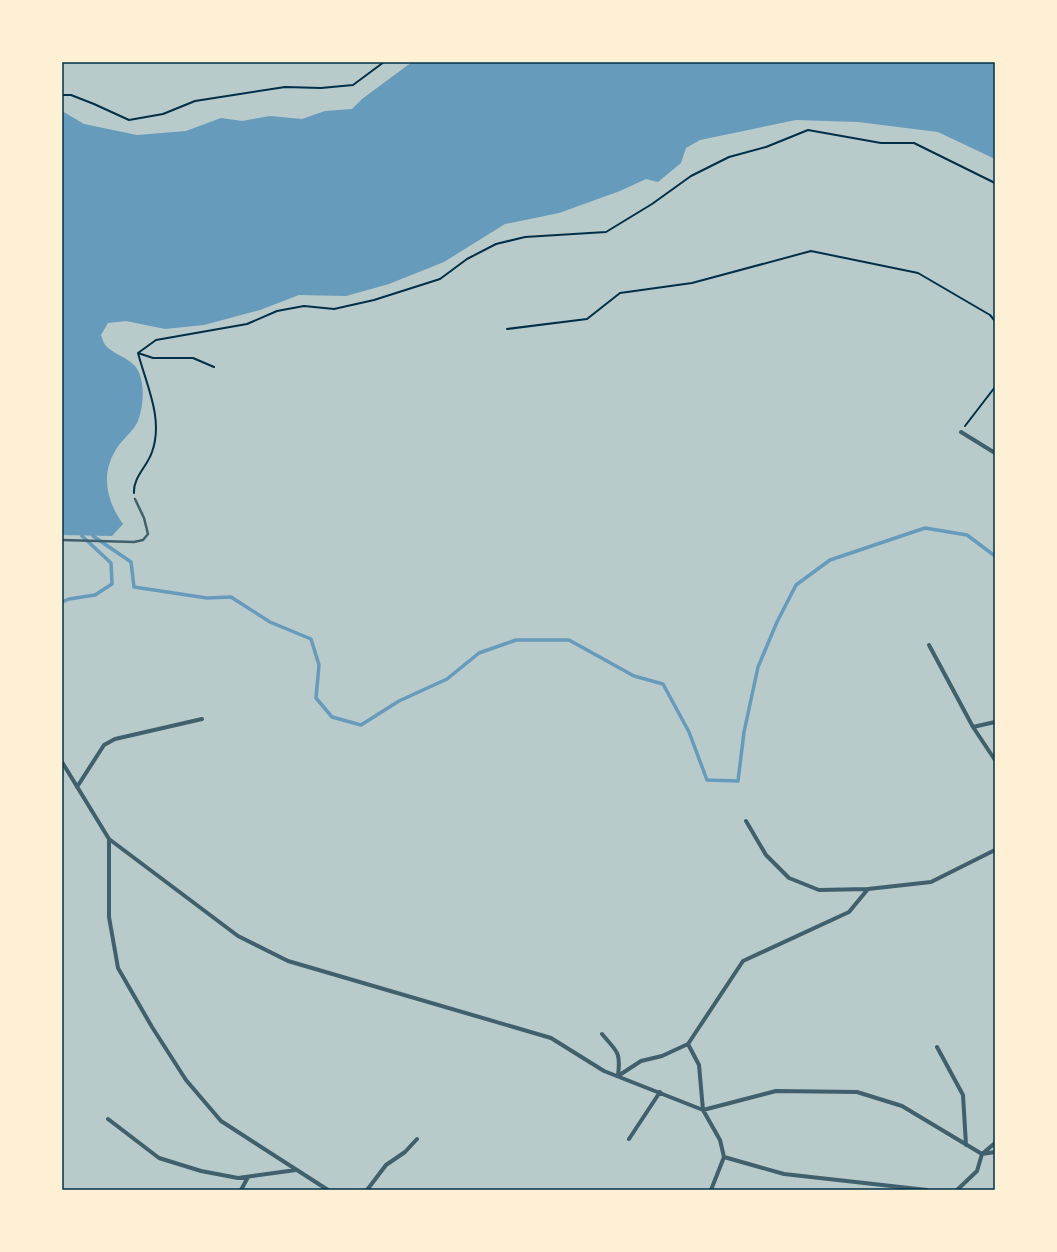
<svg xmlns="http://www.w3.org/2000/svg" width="1057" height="1252" font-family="Merriweather,serif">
<rect width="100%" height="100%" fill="#fdf0d5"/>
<path fill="#b9caca" d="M62 62H995V1190H62Z"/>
<path fill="#669bbc" d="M412 62H995V159L938 132 858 122 796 120 700 140 686 148 681 163 658 182 646 179 620 191 559 213 505 224 444 262 389 284 346 296 299 295 260 310 204 325 165 329 126 321 108 323 101 335C102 338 104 344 106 346 121 360 139 358 142 384 144 395 142 410 138 421 134 430 125 437 119 445 100 471 105 499 123 524L112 536 62 535V111L84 124 137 135 186 131 221 118 242 121 270 116 302 119 325 111 352 109 362 99Z"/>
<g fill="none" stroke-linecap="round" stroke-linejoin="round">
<path stroke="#669bbc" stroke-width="3.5" d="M93 536 131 562 134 587 207 598 231 597 270 622 311 639 319 665 316 698 332 717 361 725 399 701 447 679 479 653 516 640H569L634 676 663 684 689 732 707 780 738 781 744 732 758 667 777 622 796 585 830 560 925 528 967 535 995 556
M62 602 69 599 95 595 112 584 111 563 82 536"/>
<path stroke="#003049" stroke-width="2" d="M62 95H71L94 104 129 120 163 114 195 101 285 87 321 88 353 85 384 62
M507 329 587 319 620 293 692 283 811 251 918 273 990 315 995 321
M138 353 153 358H193L214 367
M965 426 995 387
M134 493C133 477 147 467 152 452 164 419 146 384 138 353L156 340 247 324 277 311 304 306 334 309 374 300 440 279 467 259 496 244 525 237 606 232 652 204 691 176 729 157 766 147 808 130 881 143H914L995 183"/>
<path stroke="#3f606c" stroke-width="2.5" d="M62 540 134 542 143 540 148 534 144 518 135 499"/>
<path stroke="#3f606c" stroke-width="4" d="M961 432 995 453
M929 645 973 727 995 760
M973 727 995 722
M62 762 109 839 238 936 288 961 551 1038 604 1071 703 1110 776 1091 857 1092 902 1106 982 1154
M77 787 104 745 115 739 202 719
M746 821 766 855 789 878 819 890 868 889
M109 839V917L118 968 152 1027 186 1080 221 1121 328 1190
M602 1034C617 1052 621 1051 618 1076
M688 1044 743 961 849 912 868 889 931 882 995 850
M688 1044 699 1065 703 1110 720 1140 724 1157 711 1190
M937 1047 963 1095 966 1145
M618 1076 641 1061 662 1056 688 1044
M108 1119 159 1158 201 1171 238 1178 296 1170
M629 1139 660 1092
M982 1154 995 1143
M982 1154 995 1152
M724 1157 784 1174 927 1190
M241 1190 248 1177
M367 1190 386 1165 405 1152 417 1139
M957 1190 977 1171 982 1154"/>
</g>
<rect width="1057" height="1252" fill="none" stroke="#fdf0d5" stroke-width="126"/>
<rect x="63" y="63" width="931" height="1126" fill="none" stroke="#003049" stroke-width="1.5"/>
</svg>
